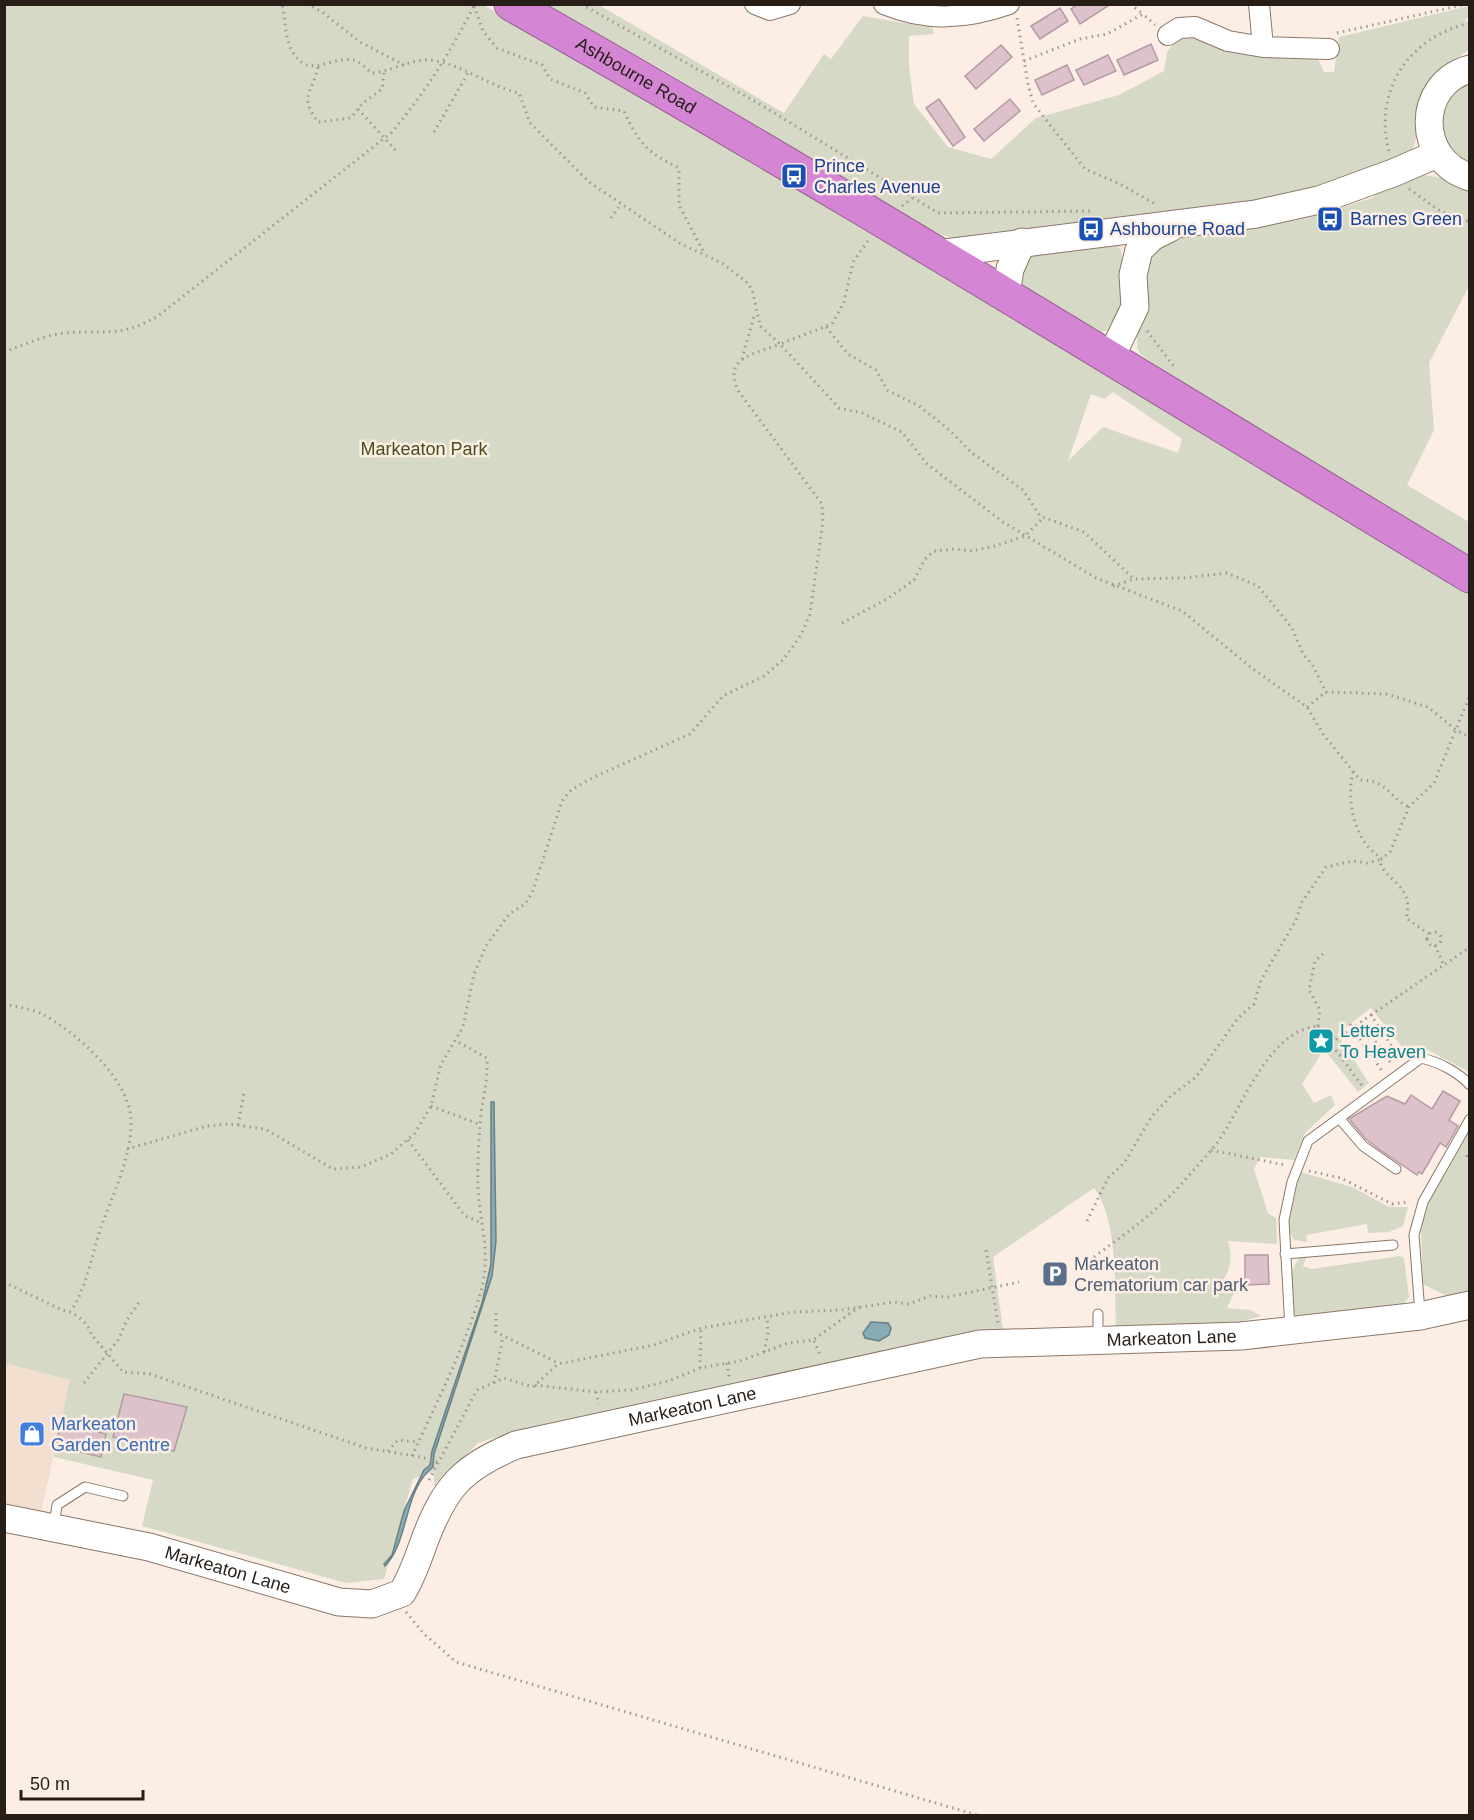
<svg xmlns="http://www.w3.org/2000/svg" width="1474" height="1820" font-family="Arial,sans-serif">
<rect width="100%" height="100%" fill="#fceee4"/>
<path fill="#f3dfd0" d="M4 1363 71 1380 40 1516 5 1508Z"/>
<path fill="#d5d9c6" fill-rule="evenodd" d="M4 5H483L703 125 1469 589V1072L1424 1048H1410L1406 1052 1371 1008 1337 1034 1369 1083 1358 1092 1324 1049 1302 1084 1314 1103 1331 1095 1335 1105 1305 1133 1294 1160 1260 1157 1254 1169 1268 1213 1276 1218 1277 1244 1228 1241C1233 1257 1231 1271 1220 1283L1234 1293 1227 1308 1250 1310 1261 1316 1221 1327 1116 1328C1114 1287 1119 1222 1094 1188L993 1257 1003 1329 520 1430 478 1443 435 1487 433 1472 413 1479 384 1579 346 1583 142 1526 153 1480 54 1457 70 1380 4 1363ZM1113 392 1182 439 1178 453 1103 427 1068 461 1091 394 1105 399Z
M545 5H599L784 113 824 54 831 59 863 16 933 28V34L909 36V66L914 104 948 147 991 159 1036 118 1119 95 1164 71 1167 52 1182 33 1317 57 1324 72H1334L1339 37 1469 6V16L1465 20 1469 27 1470 48C1455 62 1437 68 1426 86 1411 110 1427 141 1403 160L1269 202 958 240 940 234 905 216 670 74Z
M1469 81V163C1448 150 1432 124 1447 99 1452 92 1463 86 1469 81Z
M1423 175 1443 178 1469 189V286L1429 363 1434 430 1407 485 1469 522V559L1178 380 1141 355 1137 348 1138 278 1161 237 1277 219 1294 221 1317 215 1372 198 1381 189Z
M1117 244 1121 250 1127 308 1112 329 1102 332 1023 287 1020 277 1026 256Z
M1469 1129V1293L1450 1298 1423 1284 1421 1228 1425 1214 1431 1197Z
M1300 1172 1352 1187 1389 1207H1408L1403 1226 1389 1232 1368 1233 1367 1224 1306 1235 1307 1242 1294 1240 1288 1228Z
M1400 1256 1404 1258 1409 1297 1401 1307 1297 1318C1289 1301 1286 1271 1300 1258H1306L1303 1266 1312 1269Z"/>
<path fill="#87acb6" stroke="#6a8186" stroke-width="1.5" d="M491 1102H494L496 1241 492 1276 434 1454 433 1467C403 1490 410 1540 385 1566L384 1564 392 1555 404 1511 424 1470 430 1465 432 1451 482 1303 491 1264Z
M871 1322 888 1323 891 1328 889 1335 879 1341 865 1338 863 1333Z"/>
<path fill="#ddc1cb" stroke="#b49aa4" stroke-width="1.5" d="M1078 4H1111L1080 24 1071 9Z
M1060 8 1068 21 1040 39 1031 26Z
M1151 44 1158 60 1124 75 1117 60Z
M1001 45 1012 57 976 89 965 76Z
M1108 55 1116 71 1084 85 1076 70Z
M1067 65 1074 80 1042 95 1035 80Z
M939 99 965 137 953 146 926 108Z
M1010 99 1020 111 984 141 974 129Z
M1443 1091 1460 1101 1449 1120 1458 1126 1446 1147 1440 1143 1422 1174 1419 1172 1417 1175 1380 1150 1366 1139 1349 1119 1387 1096 1405 1104 1411 1095 1432 1109Z
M1245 1255H1268L1269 1284 1245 1285Z
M124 1394 187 1407 174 1451 113 1437Z
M61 1422 106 1434 101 1457 56 1446Z"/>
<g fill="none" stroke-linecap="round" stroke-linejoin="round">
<defs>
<path id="lane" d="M1339 1118 1363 1146 1396 1169
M1285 1254 1393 1245
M1420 1313 1414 1235 1423 1202 1470 1119
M1098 1314V1339
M1290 1329 1284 1220 1292 1182 1308 1141 1421 1058C1439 1062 1458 1072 1470 1085
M54 1526 57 1505 85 1487 123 1496"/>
<path id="street" d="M755 4 770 10 790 4
M884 4C927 22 966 19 1009 4
M1259 4 1263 47
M1168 35 1179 28 1195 27 1228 41 1263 47 1329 49"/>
<g id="secondary">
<path d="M1470 69C1415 84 1416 161 1470 177"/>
<path d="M937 254 1256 214 1319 200 1393 173 1437 154"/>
<path d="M1006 294 1010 269 1022 242"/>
<path d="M1111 357 1135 307 1133 275 1139 250 1152 237 1170 228"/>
<path id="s1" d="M4 1518 149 1547 339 1602 372 1604 402 1593C412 1577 418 1559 424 1542 445 1486 462 1468 516 1445L980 1344 1241 1336 1420 1316 1470 1305"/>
</g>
<g id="highway">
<path id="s2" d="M511 4C835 187 1151 384 1470 576"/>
</g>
</defs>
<use href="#lane" stroke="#8b7767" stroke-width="11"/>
<use href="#street" stroke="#8b7767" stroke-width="22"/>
<use href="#secondary" stroke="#8b7767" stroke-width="29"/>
<use href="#highway" stroke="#976192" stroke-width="35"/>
<path stroke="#a3978f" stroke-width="3" stroke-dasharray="1.5 4.5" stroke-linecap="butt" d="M307 4 322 12 360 42 404 65
M581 4 758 103 938 213 1093 211
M1130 4 1143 14
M474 6 483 31 497 48 542 65 550 79 585 93 594 107 624 111C638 143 648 153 679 168V205L704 253
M1017 18 1028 84 1033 103 1043 116 1085 169 1120 184 1157 205
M1337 33 1467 4
M1024 61 1080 39 1107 34 1143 14 1155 25
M318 67C313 92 298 96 318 122L351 118 363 103 382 89 384 72
M358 109 398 153
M434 132 468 73
M1389 151C1373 90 1409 37 1470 23
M1409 189 1440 211 1470 222
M902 206 912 198
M611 218 621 204
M868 241 853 262 844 302 832 324 780 344 839 408 862 413 902 432 927 464 1003 522 1096 578 1182 611 1253 669 1307 707 1323 734 1360 780C1388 780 1389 798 1409 807
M826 327 848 354 876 370 887 390 919 406 946 427 972 453 1023 490 1040 516 1084 532 1134 579 1183 578 1227 573 1258 586 1292 628 1303 654 1312 664 1326 692 1386 694 1409 701 1428 707 1456 730 1470 737
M1147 331 1176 369
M4 352C22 346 40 337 58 334 98 328 118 340 158 316L391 133C425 93 451 51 475 4
M742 359 755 313
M1113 586 1134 579
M842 623 887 599 914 580 925 559 934 551 954 549 972 551 995 546 1025 536 1044 517
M1307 707 1326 692
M1353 772C1346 800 1354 843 1382 858
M1427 939a7 7 0 1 1 14 0a7 7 0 1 1-14 0Z
M1429 934 1406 918C1416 885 1381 879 1380 860L1390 852 1409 807 1434 783 1470 695
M1435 945 1443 964
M4 1004C16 1007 29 1008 40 1013 74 1030 131 1080 131 1121 132 1157 112 1196 100 1230 91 1258 87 1286 71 1311
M1371 1015 1470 947
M1361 1022 1391 1063
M1350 1024 1382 1071
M1318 1026 1363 1087
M1318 1026 1320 1010 1309 990 1315 961 1323 954
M1331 1043 1371 1015 1399 1057
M431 1106 481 1125
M238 1125 244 1093
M408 1140 465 1216 482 1223
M127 1149 207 1126 228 1124 265 1129 333 1169 361 1167 391 1154 415 1133 431 1106 441 1064 463 1027 474 974 486 946 509 914 525 904 532 893 562 801 571 790 592 778 690 734 723 696 764 676 783 660 801 635 810 614 823 521 822 504 739 392C721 357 755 354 780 344L760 326 753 293 749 284 722 263 681 244 589 182 530 123 519 93C487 86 458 61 427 60 408 60 390 72 372 73 366 69 360 61 353 60 331 56 310 79 294 54 284 40 286 20 282 4
M1211 1150 1285 1165
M1470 1150 1467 1156 1470 1161
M1309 1171 1341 1178 1392 1204 1409 1202
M1087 1221 1108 1178 1124 1163 1152 1116 1172 1095 1196 1077 1238 1018 1254 1004 1261 980 1296 920 1302 902 1326 867 1353 861 1367 863 1380 860
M986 1250 998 1323
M1094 1257C1126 1233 1158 1211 1184 1181 1195 1168 1207 1156 1217 1143 1243 1107 1267 1031 1318 1026
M4 1282 62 1310C73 1311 88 1322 91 1334L123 1372 150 1374 366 1448 421 1457 437 1462
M496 1313V1332L558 1363
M814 1341 821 1357
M764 1352 768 1333 767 1318
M727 1363 729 1377
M700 1368 701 1328
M84 1383 118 1340 127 1320 140 1301
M494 1383 503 1336
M535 1385 596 1392 631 1390 669 1381 700 1368 740 1361 788 1343 813 1340 859 1307
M596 1392 599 1404
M388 1451 398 1440 417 1442
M412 1456C437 1401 466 1346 482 1287 491 1253 479 1219 478 1186 477 1163 479 1136 481 1113 484 1094 488 1078 487 1058L456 1041
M429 1480 477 1390 504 1378 533 1387 558 1364 654 1345 701 1328 793 1312 841 1310 894 1302 909 1304 930 1296 948 1297 1019 1282
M406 1612 424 1634 456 1662 980 1816"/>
<use href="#lane" stroke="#fff" stroke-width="9"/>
<use href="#street" stroke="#fff" stroke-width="20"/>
<use href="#secondary" stroke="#fff" stroke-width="27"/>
<use href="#highway" stroke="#d485d4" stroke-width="33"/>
</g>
<defs>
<symbol id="bus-square" viewBox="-11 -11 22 22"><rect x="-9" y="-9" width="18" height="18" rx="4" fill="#1a4fb4" stroke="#fceee4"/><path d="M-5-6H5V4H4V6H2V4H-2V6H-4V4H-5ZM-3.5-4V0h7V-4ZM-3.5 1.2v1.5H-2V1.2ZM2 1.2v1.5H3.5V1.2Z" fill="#fff"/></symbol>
<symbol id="sight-square" viewBox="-11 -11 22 22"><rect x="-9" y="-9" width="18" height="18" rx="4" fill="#0f9aa8" stroke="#fceee4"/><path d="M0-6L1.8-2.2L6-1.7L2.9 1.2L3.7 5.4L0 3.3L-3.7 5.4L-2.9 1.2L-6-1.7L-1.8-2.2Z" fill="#fff"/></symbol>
<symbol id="parking-square" viewBox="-11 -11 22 22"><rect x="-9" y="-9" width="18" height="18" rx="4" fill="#5c6f8a" stroke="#fceee4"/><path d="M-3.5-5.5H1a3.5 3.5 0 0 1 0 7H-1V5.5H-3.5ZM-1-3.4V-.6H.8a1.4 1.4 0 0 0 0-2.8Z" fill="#fff"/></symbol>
<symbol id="shop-square" viewBox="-11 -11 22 22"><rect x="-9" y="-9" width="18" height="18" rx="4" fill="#3f7fe0" stroke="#fceee4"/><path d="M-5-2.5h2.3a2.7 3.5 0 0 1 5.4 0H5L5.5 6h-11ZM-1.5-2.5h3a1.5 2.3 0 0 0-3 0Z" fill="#fff"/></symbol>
</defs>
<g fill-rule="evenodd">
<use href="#bus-square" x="779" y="161" width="30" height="30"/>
<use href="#bus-square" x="1315" y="204" width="30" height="30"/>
<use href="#bus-square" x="1076" y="214" width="30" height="30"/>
<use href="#sight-square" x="1306" y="1026" width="30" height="30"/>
<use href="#parking-square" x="1040" y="1259" width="30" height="30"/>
<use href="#shop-square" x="17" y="1419" width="30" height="30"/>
</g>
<g text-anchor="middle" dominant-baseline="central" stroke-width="5" stroke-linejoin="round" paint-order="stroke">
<g font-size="18" fill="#261e17" stroke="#fceee4">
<text stroke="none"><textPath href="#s2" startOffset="144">Ashbourne Road</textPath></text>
<text stroke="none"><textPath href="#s1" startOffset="1272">Markeaton Lane</textPath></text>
<text stroke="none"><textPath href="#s1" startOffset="786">Markeaton Lane</textPath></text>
<text stroke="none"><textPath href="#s1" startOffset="230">Markeaton Lane</textPath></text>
</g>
<g font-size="18" fill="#164399" stroke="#fceee4" text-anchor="start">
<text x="814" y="166">Prince<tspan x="814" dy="21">Charles Avenue</tspan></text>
<text x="1350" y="219">Barnes Green</text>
<text x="1110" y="229">Ashbourne Road</text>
</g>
<g font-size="18" fill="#474e1b" stroke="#fceee4">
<text x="424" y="449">Markeaton Park</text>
</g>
<g font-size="18" fill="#0d838f" stroke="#fceee4" text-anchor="start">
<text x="1340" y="1031">Letters<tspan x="1340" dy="21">To Heaven</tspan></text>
</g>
<g font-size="18" fill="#4e5e75" stroke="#fceee4" text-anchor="start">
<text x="1074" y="1264">Markeaton<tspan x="1074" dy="21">Crematorium car park</tspan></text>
</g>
<g font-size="18" fill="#366cbe" stroke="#fceee4" text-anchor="start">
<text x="51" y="1424">Markeaton<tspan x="51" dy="21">Garden Centre</tspan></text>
</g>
</g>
<rect width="1474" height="1820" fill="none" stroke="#261e17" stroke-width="12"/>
<path d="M21 1790v9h122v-9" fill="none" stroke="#261e17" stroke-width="3"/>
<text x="30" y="1790" font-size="18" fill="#261e17" stroke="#fceee4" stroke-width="4.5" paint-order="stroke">50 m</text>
</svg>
